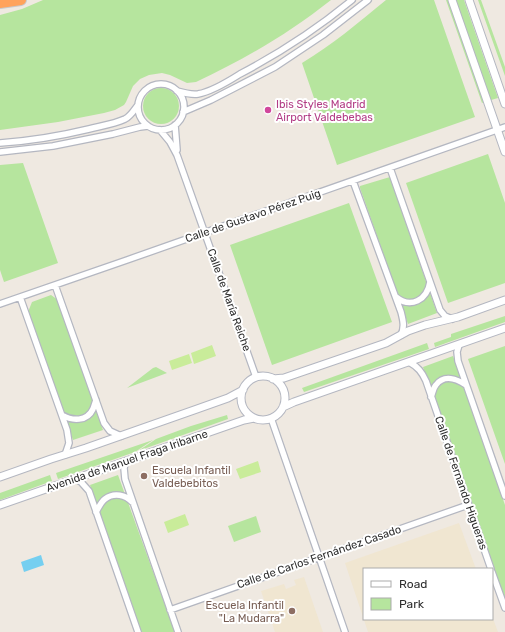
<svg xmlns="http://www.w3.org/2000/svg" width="505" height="632" font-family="Rubik,sans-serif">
<rect width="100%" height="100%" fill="#efe9e1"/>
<path fill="#f0e6d1" d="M459 523 476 569H364V619H492V616L498 632H368L345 563Z
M304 577 323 632H275L261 591 284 584 286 589 296 585 294 580Z"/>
<path fill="#b6e59e" d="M43 0H331C288 34 245 59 196 82L187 83 170 75 162 73 149 75 140 79 133 86 126 102 124 105 115 110 104 113 58 122 0 130V15L22 9Z
M386 0H434L475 117 337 165 302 63C332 45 358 23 386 0Z
M446 0H448L484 102 482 103Z
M455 0H464L498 98 491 100Z
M478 0H481L505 67V76Z
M143 106a18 18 0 1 1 36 0a18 18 0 1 1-36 0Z
M488 154 505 203V283L448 303 406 183Z
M23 163 58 263 4 282 0 270V165Z
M390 177 437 313 408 324 360 188V186Z
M349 203 392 322 272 365 230 245Z
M51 295 58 300 103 430 73 440 28 312 32 302Z
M505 316V322L435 347 434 343 451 337V334Z
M427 343 429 349 304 392 302 388Z
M505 346V464L468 359Z
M453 356 505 505V602L423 367Z
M156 367 167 373 127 388 153 368Z
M227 415 228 419 138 451 156 439 191 426Z
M153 440 135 452 58 479 56 473Z
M50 475 52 481 0 500V493Z
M118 475 175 632H140L90 485Z
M256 516 261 532 234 542 228 526Z"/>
<path fill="#c9ec9a" d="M212 345 216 356 194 364 191 353Z
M189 354 192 363 172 370 169 361Z
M258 461 261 472 240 479 236 469Z
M185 514 189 525 168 533 164 522Z"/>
<path fill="#75cff0" d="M41 555 44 565 24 572 21 562Z"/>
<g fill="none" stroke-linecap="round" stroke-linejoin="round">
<defs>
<path id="minor" d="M138 107a23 23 0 1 1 46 0a23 23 0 1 1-46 0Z
M177 91C184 93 191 95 198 94 210 92 229 81 240 74 280 53 317 29 352 0
M183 112 211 100 275 67 323 35 368 0
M175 125 177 150
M160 130 170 142 177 155 256 377
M0 143C30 141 60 136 89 129 101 126 114 124 125 119 131 116 134 110 138 105
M0 152 53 146 113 134 140 127 148 126
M390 168 440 310 445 316 452 319
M353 181 401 312C403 320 405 327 401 335
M55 285 104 423 110 431 121 436
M20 297 67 430 69 443 65 455
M396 297C411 309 427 300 430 282
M0 304 127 260 505 127
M459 345 457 352 458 361 505 496
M409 362C418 367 422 372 426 381L491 569
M431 397C433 393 433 388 436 385 444 374 457 379 466 385
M62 415C72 421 87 422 93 409 94 406 95 403 96 400
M271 418 345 632
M126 461 124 468 125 479 178 632
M76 479 81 482 89 491 138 632
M96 512C99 507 101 502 105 499 114 492 126 495 132 502
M492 572 505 608
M170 610 468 505"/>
<path id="tertiary" d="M452 0 505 152
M469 0 505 104
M241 398a22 22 0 1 1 44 0a22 22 0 1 1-44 0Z
M273 379 284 378 386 343 408 331 425 325 458 317 505 300
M283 407 294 402 505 328
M0 477 51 459 86 448 197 409 228 398 243 390
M0 505 244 420 254 418"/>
<path id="motorway" d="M0 3 21 0"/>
</defs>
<use href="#minor" stroke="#b4b7c1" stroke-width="8"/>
<use href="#tertiary" stroke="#b4b7c1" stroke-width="9"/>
<use href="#motorway" stroke="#c9c9c9" stroke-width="12"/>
<use href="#minor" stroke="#fff" stroke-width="5.5"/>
<use href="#tertiary" stroke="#fff" stroke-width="7"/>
<use href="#motorway" stroke="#ffa35c" stroke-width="10"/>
</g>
<circle fill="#d1479c" stroke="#fff" stroke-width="1.5" cx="268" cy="110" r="4"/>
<g fill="#8d6e63" stroke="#fff" stroke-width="1.5">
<circle cx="144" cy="476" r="4"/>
<circle cx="292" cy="611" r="4"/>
</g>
<g text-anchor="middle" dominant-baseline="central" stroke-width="4" stroke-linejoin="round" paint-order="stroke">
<g font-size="11" fill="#b23c85" stroke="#fff" text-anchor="start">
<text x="276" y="104">Ibis Styles Madrid<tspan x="276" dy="13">Airport Valdebebas</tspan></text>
</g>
<g font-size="11" fill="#2e2e2e" stroke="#fff">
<text transform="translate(253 216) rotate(-19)">Calle de Gustavo Pérez Puig</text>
<text transform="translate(229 300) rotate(70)">Calle de María Reiche</text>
<text transform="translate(127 461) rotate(-19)">Avenida de Manuel Fraga Iribarne</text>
<text transform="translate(461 483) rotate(71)">Calle de Fernando Higueras</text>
<text transform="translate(319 557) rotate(-19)">Calle de Carlos Fernández Casado</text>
</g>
<g font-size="11" fill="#785e54" stroke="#fff" text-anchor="start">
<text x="152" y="470">Escuela Infantil<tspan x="152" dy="13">Valdebebitos</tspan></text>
<text x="284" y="605" text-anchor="end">Escuela Infantil<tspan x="284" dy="13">"La Mudarra"</tspan></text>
</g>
</g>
<rect x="363" y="568" width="130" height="52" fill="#ffffff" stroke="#ababab"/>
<rect x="371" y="581" width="20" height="6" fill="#ffffff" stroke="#ababab"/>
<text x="399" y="588" font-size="12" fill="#2e2e2e">Road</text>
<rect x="371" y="598" width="20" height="12" fill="#b6e59e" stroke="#ababab"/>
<text x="399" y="608" font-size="12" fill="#2e2e2e">Park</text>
</svg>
